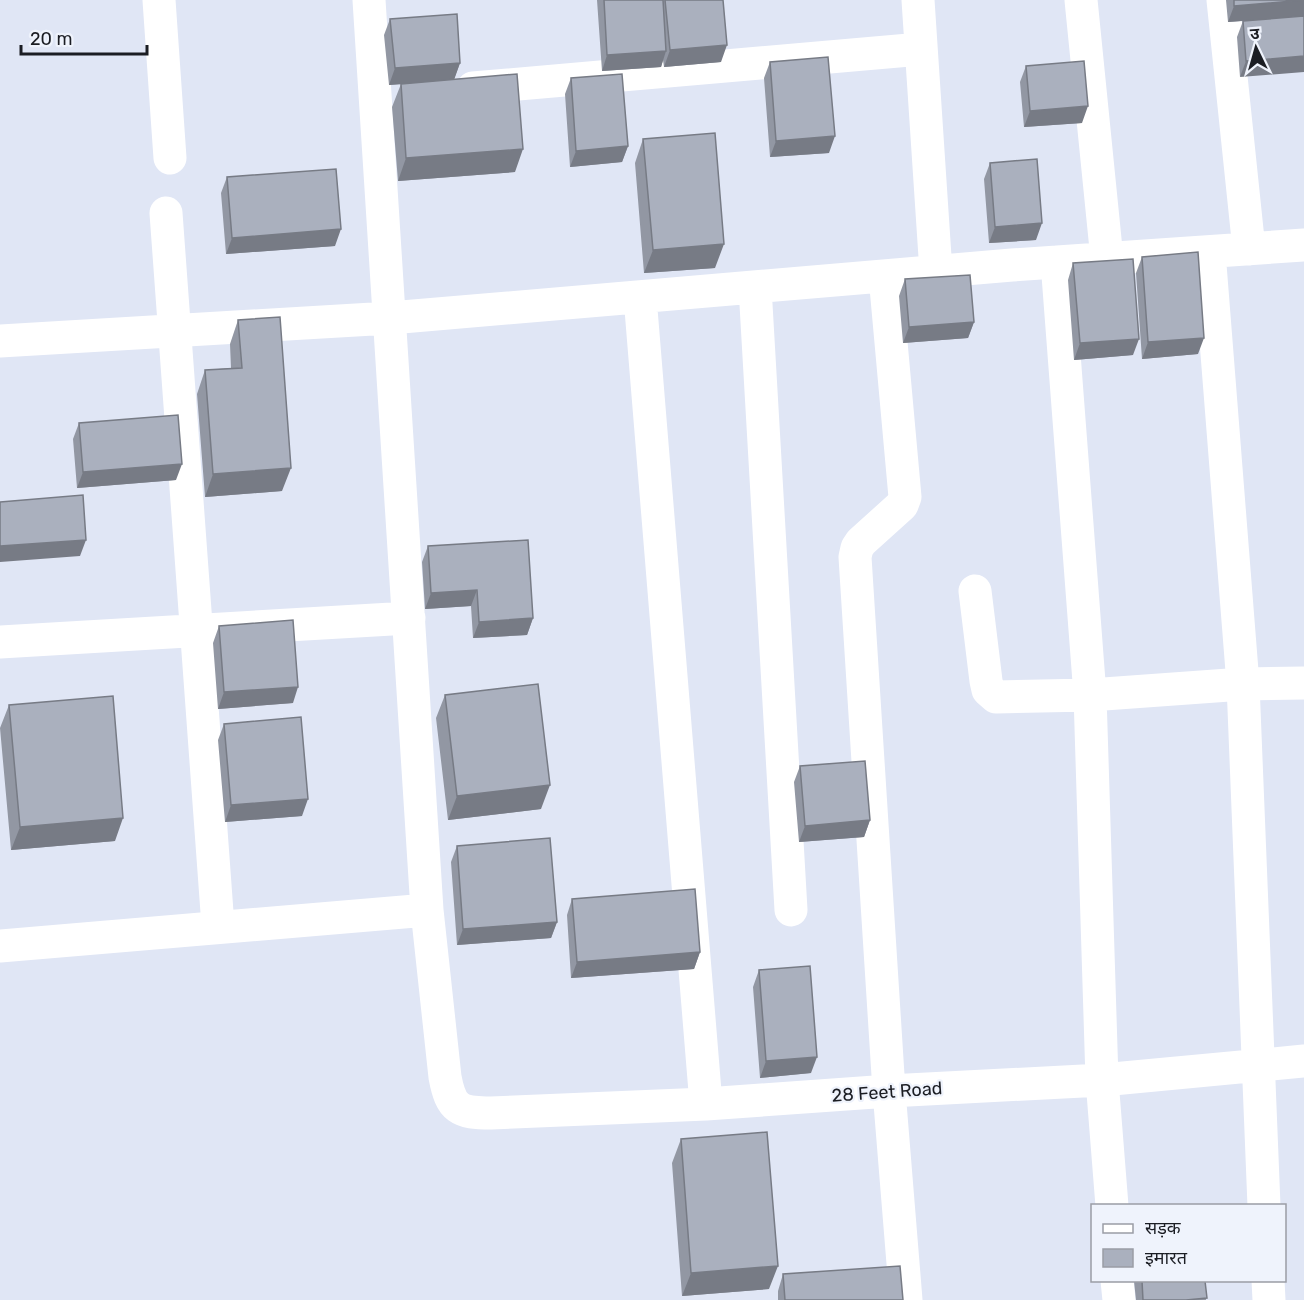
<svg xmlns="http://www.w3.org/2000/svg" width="1304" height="1300" font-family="Rubik,'Noto Sans Devanagari',sans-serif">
<rect width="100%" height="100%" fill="#e0e6f5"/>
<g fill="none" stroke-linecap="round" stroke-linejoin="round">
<path stroke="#fff" stroke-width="33" d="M159 0 170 158
M369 0 427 910 445 1077C451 1109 459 1113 491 1113L706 1104 889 1091 1102 1080 1304 1061
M918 0 936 272
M1081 0 1107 259
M1223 0 1249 249
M473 88 921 49
M166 213 218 926
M1209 252 1243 684 1264 1206
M1057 262 1090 695 1102 1080 1112 1206
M885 276 905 497 902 505 861 542 857 548 855 557 889 1091 906 1300
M755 287 791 910
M640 297 706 1104
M0 341 390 318 1012 265 1304 245
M975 591 986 681 988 690 996 697 1090 695 1243 684 1304 683
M0 642 409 618
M0 946 427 910
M1117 1280 1119 1300
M1268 1280 1269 1300"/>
</g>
<path fill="#9297a3" d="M597 0H723L721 62 664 67 663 60 661 67 602 71Z
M1226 0H1304L1240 77 1237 37 1243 21 1228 22Z
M390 19 460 63 454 79 515 172 398 181 392 107 401 84 440 81 389 85 384 35Z
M770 62 829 153 770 157 764 78Z
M1026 66 1082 123 1024 127 1020 82Z
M571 78 628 146 622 162 570 167 565 94Z
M643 139 715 268 644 273 635 163Z
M990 163 1036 240 989 243 984 179Z
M227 177 335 246 226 254 221 193Z
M1142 257 1198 354 1142 359 1136 273Z
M1073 263 1133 355 1074 360 1068 280Z
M905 279 974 322 968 338 903 343 899 296Z
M238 320 282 491 205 497 197 394 205 370 231 368 230 344Z
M79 423 176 480 77 488 73 439Z
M428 546 533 618 527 635 473 638 471 606 425 609 422 562Z
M219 626 293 703 218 709 213 643Z
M445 695 541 809 448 820 436 718Z
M9 705 115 841 11 850 0 728Z
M224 724 302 816 225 822 218 740Z
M800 766 870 820 864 837 799 842 794 782Z
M457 846 557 922 551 938 457 945 451 862Z
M572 899 700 952 694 969 571 978 567 915Z
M759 970 811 1073 760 1078 753 987Z
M681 1139 769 1289 682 1296 672 1163Z
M783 1274 903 1300H778V1291Z
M1134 1281H1205L1206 1300H1136Z"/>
<path fill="#777b85" d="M1304 0V16L1228 22 1234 6Z
M727 45 721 62 664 67 670 50Z
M666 51 661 67 602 71 607 55Z
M1304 56V72L1240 77 1246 61Z
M460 63 454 80 389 85 395 68Z
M1088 106 1082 123 1024 127 1030 111Z
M835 136 829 153 770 157 776 141Z
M628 146 622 162 570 167 576 151Z
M523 149 515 172 398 181 406 158Z
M1042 223 1036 240 989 243 995 227Z
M341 229 335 246 226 254 232 238Z
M724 244 715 268 644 273 653 250Z
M974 322 968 338 903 343 909 327Z
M1204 338 1198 354 1142 359 1148 342Z
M1139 339 1133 355 1074 360 1080 343Z
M182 464 176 480 77 488 83 472Z
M291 468 282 491 205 497 213 474Z
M86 540 80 556 0 562V546Z
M477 590 471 606 425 609 431 593Z
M533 618 527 635 473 638 479 622Z
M298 687 293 703 218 709 224 692Z
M550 785 541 809 448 820 457 796Z
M308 799 302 816 225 822 231 805Z
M123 818 115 841 11 850 20 827Z
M870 820 864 837 799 842 805 826Z
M557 922 551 938 457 945 463 929Z
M700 952 694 969 571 978 577 962Z
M817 1057 811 1073 760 1078 766 1061Z
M778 1266 769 1289 682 1296 691 1273Z"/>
<path fill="#aab0be" stroke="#777b85" stroke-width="1.5" d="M604 0H663L666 51 607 55Z
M665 0H723L727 45 670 50Z
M1234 0H1304L1234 6Z
M457 14 460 63 395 68 390 19Z
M1304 16V56L1246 61 1243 21Z
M828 57 835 136 776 141 770 62Z
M1084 61 1088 106 1030 111 1026 66Z
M517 74 523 149 406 158 401 84Z
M622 74 628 146 576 151 571 78Z
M715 133 724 244 653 250 643 139Z
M1037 159 1042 223 995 227 990 163Z
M336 169 341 229 232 238 227 177Z
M1198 252 1204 338 1148 342 1142 257Z
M1133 259 1139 339 1080 343 1073 263Z
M970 275 974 322 909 327 905 279Z
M280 317 291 468 213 474 205 370 242 368 238 320Z
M178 415 182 464 83 472 79 423Z
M83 495 86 540 0 546V502Z
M528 540 533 618 479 622 477 590 431 593 428 546Z
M293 620 298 687 224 692 219 626Z
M538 684 550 785 457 796 445 695Z
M113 696 123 818 20 827 9 705Z
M301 717 308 799 231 805 224 724Z
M865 761 870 820 805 826 800 766Z
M550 838 557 922 463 929 457 846Z
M695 889 700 952 577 962 572 899Z
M810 966 817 1057 766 1061 759 970Z
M767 1132 778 1266 691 1273 681 1139Z
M900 1266 903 1300H785L783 1274Z
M1142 1281H1205L1207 1298 1186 1300H1143Z"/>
<g text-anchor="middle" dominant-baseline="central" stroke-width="4.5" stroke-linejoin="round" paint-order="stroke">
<g font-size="18" fill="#1b1d23" stroke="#eff3fc">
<text transform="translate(887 1092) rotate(-4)">28 Feet Road</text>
</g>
</g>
<rect x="1091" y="1204" width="195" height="78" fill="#eff3fc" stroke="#9a9da5" stroke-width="1.5"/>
<rect x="1103" y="1224" width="30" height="9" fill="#ffffff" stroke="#9a9da5" stroke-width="1.5"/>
<text x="1145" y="1234" font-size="18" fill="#1b1d23">सड़क</text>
<rect x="1103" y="1249" width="30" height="18" fill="#aab0be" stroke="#9a9da5" stroke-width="1.5"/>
<text x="1145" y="1264" font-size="18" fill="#1b1d23">इमारत</text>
<g transform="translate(1256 48) rotate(355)" stroke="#eff3fc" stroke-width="4.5" paint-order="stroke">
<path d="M0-4.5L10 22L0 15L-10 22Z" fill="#1b1d23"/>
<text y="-9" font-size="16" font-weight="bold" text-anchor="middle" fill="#1b1d23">उ</text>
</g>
<path d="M21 45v9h126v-9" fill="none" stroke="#1b1d23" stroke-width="3"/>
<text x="30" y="45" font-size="18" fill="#1b1d23" stroke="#eff3fc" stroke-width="4.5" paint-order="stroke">20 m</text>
</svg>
